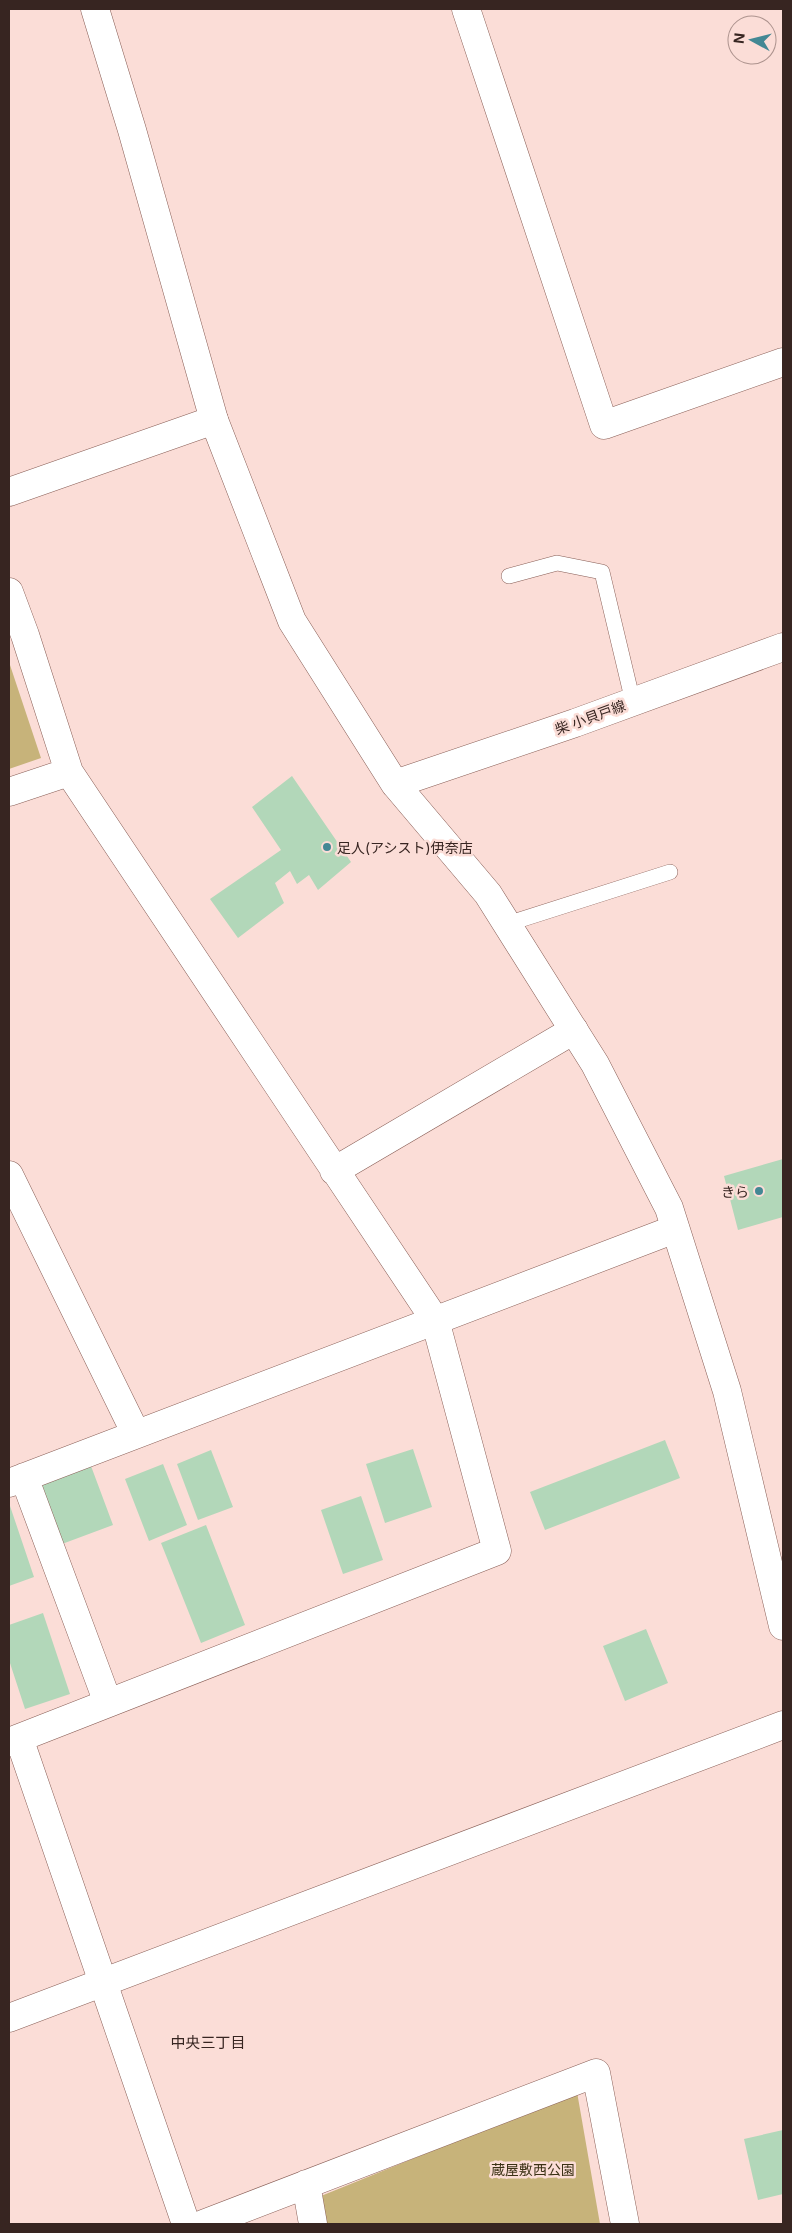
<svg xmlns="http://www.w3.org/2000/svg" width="792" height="2233" font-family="Inter,'Noto Sans JP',sans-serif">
<rect width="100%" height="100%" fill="#fbddd7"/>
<path fill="#c7b37a" d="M9 662 41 758 9 769Z
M577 2092 600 2224H326L321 2196Z"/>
<path fill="#b2d7b9" d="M292 776 351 862 318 890 309 875 297 884 290 871 275 883 284 903 238 938 210 899 281 850 252 807Z
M783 1159V1217L738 1230 724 1176Z
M665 1440 680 1478 545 1530 530 1492Z
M413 1449 432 1507 385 1523 366 1464Z
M211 1450 233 1507 198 1520 177 1464Z
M163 1464 187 1525 149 1541 125 1479Z
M91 1466 113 1525 62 1544 40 1485Z
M361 1496 383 1560 343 1574 321 1510Z
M9 1503 34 1577 9 1586Z
M206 1525 245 1625 201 1643 161 1543Z
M43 1613 70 1694 25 1709 9 1660V1625Z
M646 1629 668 1683 625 1701 603 1646Z
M783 2130V2194L758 2200 744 2139Z"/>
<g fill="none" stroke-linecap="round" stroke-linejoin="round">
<defs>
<path id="service" d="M509 576 557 563 602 572 633 702
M507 924 670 872"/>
<path id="minor" d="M466 9 604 425 783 362
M9 492 214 420
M9 592 25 635 69 772 435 1320 497 1551 9 1742
M9 792 69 772
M334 1171 574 1030
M9 1175 136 1434
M24 1477 108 1703
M9 1483 675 1229
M19 1738 186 2224
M306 2184 313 2224
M203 2224 596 2073 625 2224"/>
<path id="tertiary" d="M95 9 132 130 214 420 292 621 395 784 488 894 595 1064 669 1208 727 1391 783 1626
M395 784 575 723 783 647
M9 2018 783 1725"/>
</defs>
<use href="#service" stroke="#895f57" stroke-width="16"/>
<use href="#minor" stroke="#895f57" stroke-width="29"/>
<use href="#tertiary" stroke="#895f57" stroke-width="29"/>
<use href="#service" stroke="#fff" stroke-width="15"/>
<use href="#minor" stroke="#fff" stroke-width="28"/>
<use href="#tertiary" stroke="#fff" stroke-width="28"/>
</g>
<g fill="#438894" stroke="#fbddd7" stroke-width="2">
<circle cx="327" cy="847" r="5"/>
<circle cx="759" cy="1191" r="5"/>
</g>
<g text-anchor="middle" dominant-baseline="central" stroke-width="5" stroke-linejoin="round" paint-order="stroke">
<g font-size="14" fill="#372521" stroke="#fbddd7">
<text transform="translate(590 717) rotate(-20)">柴 小貝戸線</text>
</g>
<g font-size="14" fill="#372521" stroke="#fbddd7" text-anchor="start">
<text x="337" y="847">足人(アシスト)伊奈店</text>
<text x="749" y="1191" text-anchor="end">きら</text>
</g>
<g font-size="14" fill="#3b3115" stroke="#fbddd7">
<text x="533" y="2169">蔵屋敷西公園</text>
</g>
<g font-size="15" fill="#372521" stroke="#fbddd7">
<text x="208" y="2042">中央三丁目</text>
</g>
</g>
<rect width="792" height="2233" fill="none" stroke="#372521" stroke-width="20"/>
<g transform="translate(752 40) rotate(277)"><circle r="24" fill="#fbddd7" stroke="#ad938e"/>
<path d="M0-4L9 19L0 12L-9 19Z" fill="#438894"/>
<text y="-8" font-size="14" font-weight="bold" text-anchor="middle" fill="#372521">N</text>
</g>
</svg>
